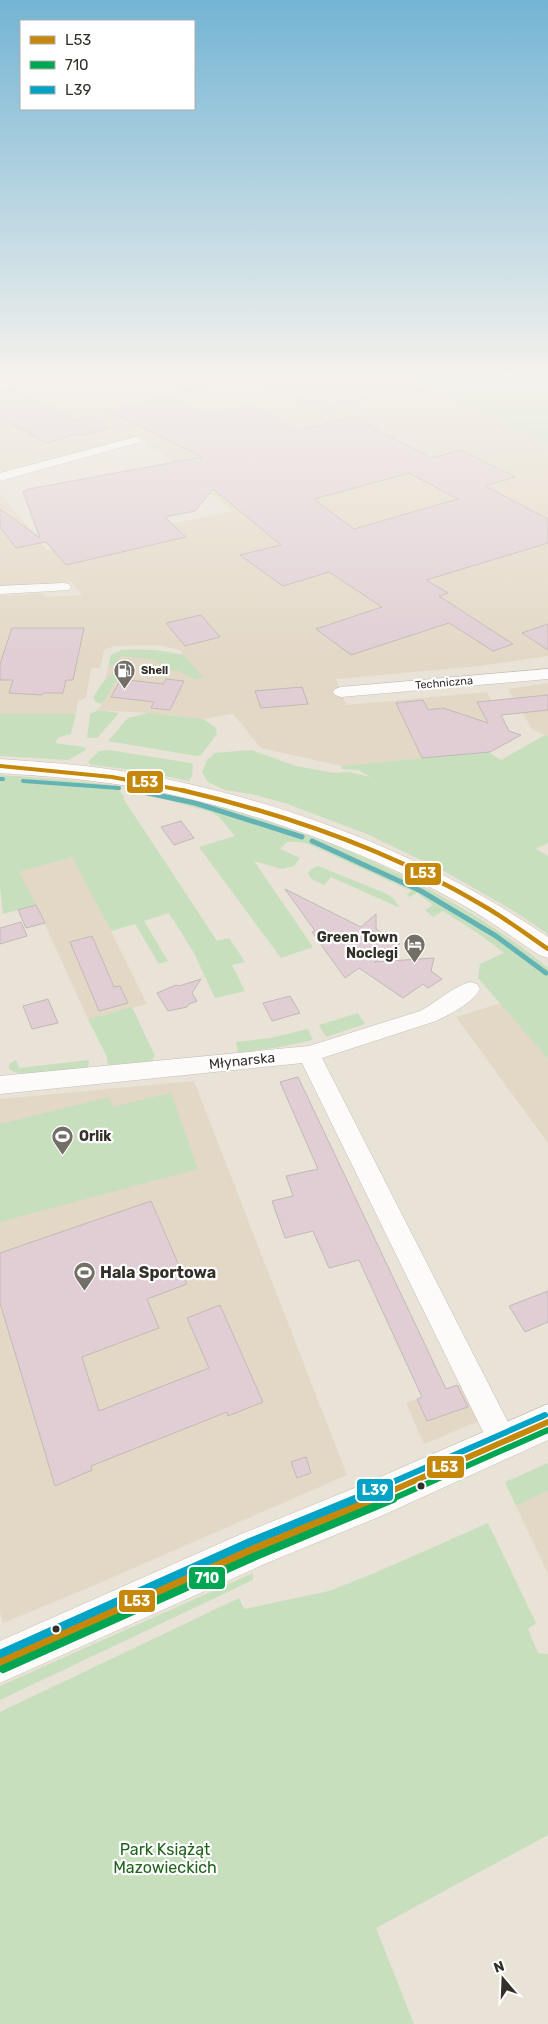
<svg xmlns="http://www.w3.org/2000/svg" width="548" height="2024" font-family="Rubik,sans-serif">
<rect width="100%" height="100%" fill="#e8e2d7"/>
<path fill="#e3d8c6" d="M68 374H406L548 444V656L479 666 336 679 346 705 487 692 502 722H504L514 739 490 752 341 766 261 748 233 714 203 719 148 713 98 710 102 704 96 702 93 698 105 680 111 655 122 650 140 649 183 655 180 650 157 645 114 646 104 650 100 668H91L86 698 78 701 76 714H0V596L43 593 45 597 82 595 72 582 0 586V493L47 550 233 511 167 457 137 434 0 471V392Z
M548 683V736H547L532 729 508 689Z
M72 857 109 927 147 1004 88 1019 36 905 18 872Z
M501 1003 548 1059V1143L456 1017Z
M194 1081 347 1475 81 1591 3 1623 0 1612V1099Z
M462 1384 481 1420 424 1444 406 1403Z
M548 1491V1574L516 1506Z"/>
<path fill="#c8dfbe" d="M61 374H97L79 376 40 387 36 385 0 392V391Z
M406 374H548V444Z
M137 434 167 456 233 511 159 451 146 446 148 442 137 436 0 472Z
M122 650H156L184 655 204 678 195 679 179 671 170 670 152 659 121 656 112 667H108L111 655Z
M115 673 119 676 102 704 96 702 93 698C98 689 105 677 115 673Z
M98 710 119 713 97 738H87L90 714Z
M148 713 203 719 215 727 217 734 201 755 197 756 108 741 128 718Z
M0 714H76L71 734 59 737 55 743 84 747 86 750 68 760 0 756Z
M545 735 548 736V843L536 849 548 856V934L512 910 444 871 367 834 285 803 251 794 225 790 208 782 202 772 207 760 215 753 251 750 296 766 334 773 349 772 371 777 358 770 342 769 341 766 488 752 501 760Z
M108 750 191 763 193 765 192 776 189 781 135 770 91 765 88 762 99 751Z
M0 775 69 780 121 786 120 791 124 797 123 798 217 941 229 938 245 962 232 965 245 991 215 998 194 953 169 913 144 921 168 961 159 964 135 924 111 931 72 857 19 872 36 905 3 914 0 888Z
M131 788C146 785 185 797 201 802 326 835 448 886 548 968V1059L478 978 480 964 504 953 482 936 443 911 433 917 425 910 433 905 417 893 409 897 407 895 411 891 313 846 301 842H287L280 849 300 858 294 866 282 869 254 861 313 947 281 958 199 847 235 836 219 817 211 812 145 794 131 796 129 792Z
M318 866 385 893 393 898 400 908 331 877 324 885 312 879 308 874 310 870Z
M132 1007 155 1056 151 1062 108 1065 107 1057 88 1019Z
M358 1013 365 1024 326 1037 319 1025Z
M308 1029 313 1040 280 1047 238 1053 236 1042 270 1038Z
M16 1060 19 1068 89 1060 88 1068C69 1070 24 1081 9 1069V1064Z
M171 1093 198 1169 0 1222V1124L109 1097 112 1107Z
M548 1463V1491L516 1506 505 1482Z
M488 1523 536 1623 528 1629 538 1653 548 1654V1835L376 1928 414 2024H0V1712L239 1598 244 1609 329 1591 377 1572Z
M253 1573V1580L0 1700V1686Z"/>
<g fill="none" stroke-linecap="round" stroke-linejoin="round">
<path stroke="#63b3b5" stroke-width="4" d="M0 779H3
M23 781 119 788
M133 790 137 791"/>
<path stroke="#63b3b5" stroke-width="5" d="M133 790 195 803 302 837
M312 841 421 891 496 936 546 973"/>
</g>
<path fill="#e0ced4" stroke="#c0bab7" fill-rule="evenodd" d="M149 374H227L228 379 186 391Z
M243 374H310L340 387 397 374H408L432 388 394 397 384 392 326 410Z
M14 390 77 421 95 416 108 428 80 436 76 434 47 443 0 418V394Z
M164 396 209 416 251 405 297 431 353 417 432 458 461 450 515 477 485 486 548 519V543L426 580 448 593 439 596 513 644 493 651 449 623 351 655 316 629 382 607 329 572 283 586 240 555 281 545 213 489 195 511 165 517 186 537 66 565 46 542 16 548 0 527V509L40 538 23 492 29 489 202 457 110 412ZM409 473 458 499 354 529 314 499Z
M201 615 220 637 185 646 166 623Z
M548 624V650L522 633Z
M12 628H84L73 680H66L63 693H44L42 695 9 693 13 680H0V664Z
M121 679 163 684 166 679 184 681 170 710 151 708 154 702 111 697Z
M302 687 308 704 261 708 255 691Z
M548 695V710L501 715 509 731 521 735 490 752 422 758 396 703 423 700 428 710 443 708 488 723 477 702Z
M181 821 194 838 174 845 161 827Z
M285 889 361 927 376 914V929L400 944 374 962 434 958 431 971 442 979 428 988 423 984 403 998 359 968 345 978 312 932 315 931Z
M36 905 45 923 26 928 18 910Z
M21 922 27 936 0 944V928Z
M92 936 114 987 120 986 128 1003 99 1011 70 942Z
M201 979 192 993 197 1001 189 1004 187 1007 168 1011 157 993 176 985 179 986Z
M290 996 300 1013 272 1021 263 1003Z
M48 999 58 1023 32 1029 23 1006Z
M298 1077 446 1389 457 1385 468 1407 427 1421 417 1399 422 1397 359 1260 329 1268 313 1231 285 1238 272 1201 293 1196 286 1176 318 1169 280 1082Z
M151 1201 187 1284 147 1299 159 1328 82 1357 99 1411 209 1368 187 1318 220 1305 263 1402 228 1416 227 1412 91 1466 92 1470 55 1486 0 1303V1253Z
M548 1291V1322L525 1332 509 1306Z
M306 1457 311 1473 297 1478 291 1462Z"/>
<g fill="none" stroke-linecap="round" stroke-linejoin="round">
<defs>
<path id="street" d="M136 437 142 440 140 442 0 481V473Z
M64 583 69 584 71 587 69 590 0 594V586Z
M548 669V679L341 697 335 695 333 692 335 689 341 687Z
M470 982 477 984 480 989C472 1004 450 1014 436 1021L322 1058 513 1432 517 1442 513 1452 503 1456 493 1452 302 1063 0 1094V1076L309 1046 420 1011C437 1002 452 987 470 982Z"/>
<path id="secondary" d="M19 374H41L40 377 0 388V380Z
M548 1404V1440L381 1516 267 1563 0 1683V1641L239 1535 357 1487Z"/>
<path id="primary" d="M0 759C43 762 86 765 128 772 273 796 427 854 548 937V958L539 955C514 938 489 920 463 905 366 850 239 805 128 786 86 779 43 776 0 773Z"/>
</defs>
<use href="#street" stroke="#c5bfb7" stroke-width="1"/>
<use href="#secondary" stroke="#c5bfb7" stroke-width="1"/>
<use href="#primary" stroke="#c5bfb7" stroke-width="1"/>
<use href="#street" fill="#fcfbf9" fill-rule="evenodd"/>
<use href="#secondary" fill="#fcfbf9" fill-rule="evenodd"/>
<use href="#primary" fill="#fcfbf9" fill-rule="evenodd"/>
<defs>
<path id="bus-1-far3" d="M0 766 112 777 186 791"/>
<path id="bus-1-far2" d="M181 790C285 814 389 850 482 905 505 918 526 934 548 949"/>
<path id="bus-1-far1" d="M371 1500 548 1422"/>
<path id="bus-1" d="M0 1662 253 1549 374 1499"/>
<path id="bus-2-far1" d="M390 1500 548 1430"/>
<path id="bus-2" d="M3 1669 256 1556 393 1499"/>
<path id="bus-3-far1" d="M352 1500 545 1415"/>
<path id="bus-3" d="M0 1654 250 1542 355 1499"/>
</defs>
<use href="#bus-1-far3" stroke="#fff" stroke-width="6"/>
<use href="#bus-1-far2" stroke="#fff" stroke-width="8"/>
<use href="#bus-1-far1" stroke="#fff" stroke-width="10"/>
<use href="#bus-1" stroke="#fff" stroke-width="12"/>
<use href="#bus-2-far1" stroke="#fff" stroke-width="10"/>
<use href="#bus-2" stroke="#fff" stroke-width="12"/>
<use href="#bus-3-far1" stroke="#fff" stroke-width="10"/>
<use href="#bus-3" stroke="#fff" stroke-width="12"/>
<use href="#bus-1-far3" stroke="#c6880a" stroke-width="4"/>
<use href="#bus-1-far2" stroke="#c6880a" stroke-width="4.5"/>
<use href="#bus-1-far1" stroke="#c6880a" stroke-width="6"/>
<use href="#bus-1" stroke="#c6880a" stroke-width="8"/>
<use href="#bus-2-far1" stroke="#00a651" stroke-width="6"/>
<use href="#bus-2" stroke="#00a651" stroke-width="8"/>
<use href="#bus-3-far1" stroke="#03a3c6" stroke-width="6"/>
<use href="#bus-3" stroke="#03a3c6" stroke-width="8"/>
</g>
<linearGradient id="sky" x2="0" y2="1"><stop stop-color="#73b4d4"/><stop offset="0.57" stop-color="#f5f2ed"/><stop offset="1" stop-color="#f5f2ed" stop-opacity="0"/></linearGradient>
<rect width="548" height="658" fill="url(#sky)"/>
<defs>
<symbol id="fuel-pin" viewBox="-11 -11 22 30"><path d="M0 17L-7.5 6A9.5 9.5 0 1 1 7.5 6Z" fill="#736e66" stroke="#fff"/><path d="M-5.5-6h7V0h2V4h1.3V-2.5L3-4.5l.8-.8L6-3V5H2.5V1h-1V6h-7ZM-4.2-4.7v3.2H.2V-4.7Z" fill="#fff"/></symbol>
<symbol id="hotel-pin" viewBox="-11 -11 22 30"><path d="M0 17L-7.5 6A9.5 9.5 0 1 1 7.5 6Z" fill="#736e66" stroke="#fff"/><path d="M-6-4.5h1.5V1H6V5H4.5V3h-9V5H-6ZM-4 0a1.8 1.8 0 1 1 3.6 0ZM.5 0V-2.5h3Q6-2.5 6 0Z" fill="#fff"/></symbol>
<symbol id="stadium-pin" viewBox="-11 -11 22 30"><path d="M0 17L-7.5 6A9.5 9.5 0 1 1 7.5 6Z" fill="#736e66" stroke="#fff"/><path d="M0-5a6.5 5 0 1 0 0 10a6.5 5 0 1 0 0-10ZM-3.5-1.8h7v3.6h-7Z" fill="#fff"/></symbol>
</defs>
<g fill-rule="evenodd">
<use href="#fuel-pin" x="112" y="658" width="25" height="34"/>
<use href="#hotel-pin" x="402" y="932" width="25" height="34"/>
<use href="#stadium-pin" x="50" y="1124" width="25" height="34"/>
<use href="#stadium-pin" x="72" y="1260" width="25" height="34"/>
</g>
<g fill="#343029" stroke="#fff" stroke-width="2">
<circle cx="421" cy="1486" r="4.5"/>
<circle cx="56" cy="1629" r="4.5"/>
</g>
<g text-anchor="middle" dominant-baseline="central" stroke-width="4.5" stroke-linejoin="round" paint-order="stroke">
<g font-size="11" font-weight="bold" fill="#343029" stroke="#fff" text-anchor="start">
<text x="141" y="670">Shell</text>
</g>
<g font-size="11" fill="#343029" stroke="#fff">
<text transform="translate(444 683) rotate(-5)">Techniczna</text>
</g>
<g font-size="14" font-weight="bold" fill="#343029" stroke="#fff" text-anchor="end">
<text x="398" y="937">Green Town<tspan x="398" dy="16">Noclegi</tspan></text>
<text x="79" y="1136" text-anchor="start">Orlik</text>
</g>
<g font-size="14" fill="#343029" stroke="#fff">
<text transform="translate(242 1061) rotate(-6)">Młynarska</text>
</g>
<g font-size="16" font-weight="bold" fill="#343029" stroke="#fff" text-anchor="start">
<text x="100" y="1272">Hala Sportowa</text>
</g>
<g font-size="16" fill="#20631d" stroke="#fff">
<text x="165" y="1849">Park Książąt<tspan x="165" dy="18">Mazowieckich</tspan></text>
</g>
</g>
<g stroke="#fff" stroke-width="2">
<rect x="126" y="770" width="38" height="24" rx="5" fill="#c6880a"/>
<rect x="404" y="862" width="38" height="24" rx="5" fill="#c6880a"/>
<rect x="426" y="1455" width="39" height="24" rx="5" fill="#c6880a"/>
<rect x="356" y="1478" width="38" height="24" rx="5" fill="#03a3c6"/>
<rect x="188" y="1566" width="38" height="24" rx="5" fill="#00a651"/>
<rect x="118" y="1589" width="38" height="24" rx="5" fill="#c6880a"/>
</g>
<g font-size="14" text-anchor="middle" font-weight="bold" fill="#fff">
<text x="145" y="787">L53</text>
<text x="423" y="878">L53</text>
<text x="445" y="1472">L53</text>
<text x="375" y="1495">L39</text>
<text x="207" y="1583">710</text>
<text x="137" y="1606">L53</text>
</g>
<rect x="20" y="20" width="175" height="90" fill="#ffffff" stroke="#aeaca9"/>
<rect x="30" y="36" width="25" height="8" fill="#c6880a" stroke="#aeaca9"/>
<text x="65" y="45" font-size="15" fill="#343029">L53</text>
<rect x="30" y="61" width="25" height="8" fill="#00a651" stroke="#aeaca9"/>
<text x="65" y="70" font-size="15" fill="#343029">710</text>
<rect x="30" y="86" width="25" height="8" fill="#03a3c6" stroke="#aeaca9"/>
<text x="65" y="95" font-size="15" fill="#343029">L39</text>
<g transform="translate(503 1979) rotate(341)" stroke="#ffffff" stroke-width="4" paint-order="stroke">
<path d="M0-4L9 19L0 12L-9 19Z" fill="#343029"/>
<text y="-8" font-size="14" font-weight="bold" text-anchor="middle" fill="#343029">N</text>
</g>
</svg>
